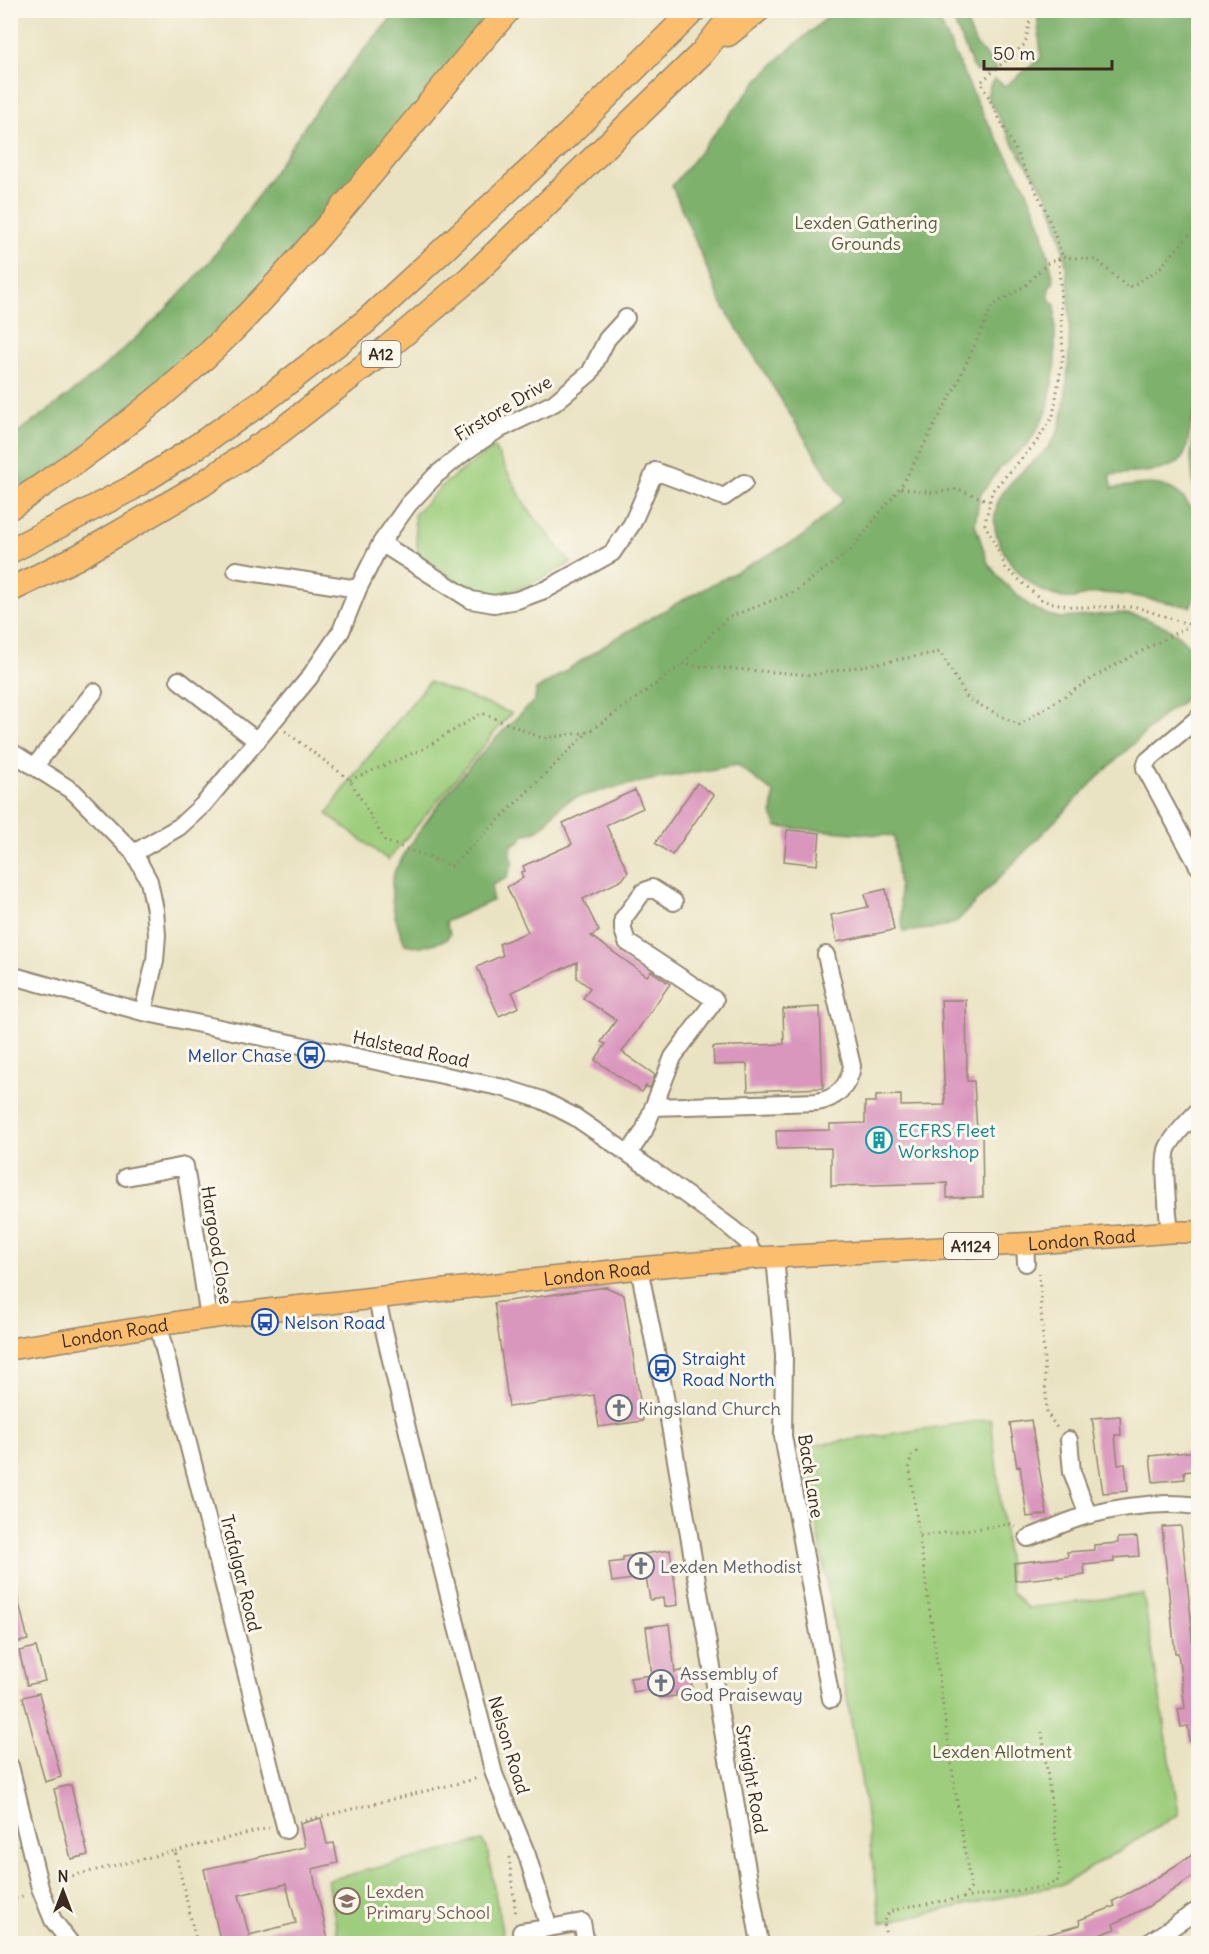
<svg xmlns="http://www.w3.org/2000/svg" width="1209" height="1954" font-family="Delius,sans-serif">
<rect width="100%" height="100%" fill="#fbf7ec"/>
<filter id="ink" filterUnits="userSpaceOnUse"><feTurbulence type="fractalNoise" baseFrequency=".0167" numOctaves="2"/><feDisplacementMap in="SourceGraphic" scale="12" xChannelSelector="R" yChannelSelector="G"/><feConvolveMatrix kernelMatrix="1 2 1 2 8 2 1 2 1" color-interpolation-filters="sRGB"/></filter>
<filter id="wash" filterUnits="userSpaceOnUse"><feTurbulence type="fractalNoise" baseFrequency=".008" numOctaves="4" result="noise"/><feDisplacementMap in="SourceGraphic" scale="24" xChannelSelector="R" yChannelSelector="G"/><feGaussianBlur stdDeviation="1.35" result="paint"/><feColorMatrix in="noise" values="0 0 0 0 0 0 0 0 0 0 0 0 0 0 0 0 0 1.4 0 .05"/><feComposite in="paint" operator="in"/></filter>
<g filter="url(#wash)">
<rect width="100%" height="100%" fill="#eae3c3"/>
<path fill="#9ece7d" stroke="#6c7c4e" stroke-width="1.5" d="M494 447 527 508 571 563C543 577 501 606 469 589 452 579 435 566 418 555L414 515 445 483Z
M429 682 511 713 388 860 327 814 350 780Z
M991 1419 1011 1591 1027 1608 1143 1594 1179 1814 1064 1884 881 1923 860 1772 803 1447Z
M482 1841 487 1848 504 1943H339L328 1880Z"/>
<path fill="#7eb16c" stroke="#5c6e45" stroke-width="1.5" d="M398 11H503L208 347 11 504 10 438C82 388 151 331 207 264 246 218 277 165 312 116 338 78 368 44 398 11Z
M835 11H935L982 113 1024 184 1041 225 1054 281 1049 288V299L1055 305V367L1047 412 1028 444 1000 468 980 495 975 524 988 563 1001 580 1031 607 1048 615 1061 618 1119 613 1139 616 1164 626 1177 634 1198 655V688L1193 694 1166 713 1093 782 955 923 938 928 903 932 894 836 777 827 772 814 774 793 737 765C693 773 649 779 606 790 594 793 581 795 570 800 548 811 548 833 524 834L521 840 512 845 511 854 513 862 507 878 492 885V901L445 922 450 933 446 940 421 947 405 944C395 921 387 895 395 870 432 805 480 751 535 700L536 690 618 637 681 601 802 537 843 500 722 304 672 186 757 81 786 52Z
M949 11H962L975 43 997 69 987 74 975 71Z
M1037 11H1198V502L1195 500 1191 459 1195 410C1189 424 1190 442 1184 455 1175 475 1128 472 1110 475L1112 488C1146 484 1174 476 1193 512L1198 504V519L1194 515C1203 538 1202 585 1190 607 1160 601 1130 594 1100 593 1091 593 1083 596 1074 598 1061 600 1042 592 1032 584 1012 569 991 540 995 514 1000 477 1043 464 1057 433 1064 416 1065 398 1067 380 1072 321 1072 257 1049 201 1043 185 1032 174 1023 159 1010 139 999 117 987 96L991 83 995 79 1005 86 1041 58Z"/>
<g id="blocks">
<path fill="#da97be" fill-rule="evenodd" d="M697 783 714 795 672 855 655 843Z
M635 790 643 808 606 825 628 872 622 880 583 899 599 931 591 936 647 976 651 971 670 984 622 1052 655 1075 650 1088 646 1086 642 1092 595 1060 606 1044 601 1042 616 1020 583 998 590 988 577 978V962L512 992 519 1007 499 1016 477 967 503 955 499 944 528 932 507 887 523 878 521 872 525 871 523 866 572 844 563 823Z
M787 830 820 833 817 865 784 861Z
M886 889 894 930 837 942 831 915 868 907 865 894Z
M941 1000H966L967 1081H974L977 1132H982L983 1197 947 1198V1183L831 1186V1148L777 1149 776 1131 830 1130V1124L865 1123V1102H876V1096L901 1095V1106L945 1105Z
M820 1007 823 1088 748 1091 747 1064 714 1065 713 1047 784 1044 783 1009Z
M606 1287 624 1295 643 1421 599 1427 594 1395 509 1407 494 1303Z
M1120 1416 1121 1435H1115L1118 1465 1125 1464 1128 1491 1103 1493 1092 1418Z
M1031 1420 1047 1514 1027 1517 1020 1466 1017 1467 1010 1423Z
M1198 1451V1470L1184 1472 1185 1479 1153 1482 1150 1456Z
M1181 1526 1192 1627H1191L1194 1663 1198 1662V1744H1190L1188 1726 1181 1727 1178 1709 1185 1708 1178 1653H1175L1162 1527Z
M1137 1537 1139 1556 1114 1558V1562L1084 1565 1085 1575 1060 1578V1576L1015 1581 1014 1563 1068 1557 1067 1552 1094 1550V1545L1118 1543V1538Z
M670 1550 678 1605 664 1607 663 1598 650 1600 646 1577 612 1582 609 1563 623 1561V1557Z
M16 1591 28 1640 10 1644V1592Z
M669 1624 675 1672 690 1669 692 1688 676 1692V1696L660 1698 659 1688 633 1692 630 1678 652 1675 646 1627Z
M36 1647 45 1681 27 1685 19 1651Z
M39 1693 61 1777 45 1782 23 1697Z
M71 1785 88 1855 71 1859 54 1789Z
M321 1818 327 1844 334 1843 338 1863 312 1869 329 1944H221L204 1869 305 1847 300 1824ZM286 1884 296 1923 249 1935 239 1895Z
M1198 1851V1873L1149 1906 1113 1924 1115 1929 1076 1944H1029V1940L1080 1925 1079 1920 1115 1906 1113 1901 1150 1882Z"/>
</g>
</g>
<g filter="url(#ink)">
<use href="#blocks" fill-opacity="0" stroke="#928670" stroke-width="1.5"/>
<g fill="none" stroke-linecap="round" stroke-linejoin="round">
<defs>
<path id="minor" d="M381 543 471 600 494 604 517 600 547 589 612 553 632 524 655 471 724 497 744 483
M236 570 358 589
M179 680 257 741
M1198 718 1147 761 1145 768 1198 866
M10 751 74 792 134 853 149 881 155 910 157 935 155 961 143 1012
M34 767 94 692
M134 853 179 827 204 804 309 678 341 631 358 589 381 543 408 505 436 475 466 451 496 431 554 403 590 373 607 339 626 318
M10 975 143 1012 504 1088 542 1100 575 1117 652 1170 730 1227 748 1242 754 1258
M653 1107 817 1102C836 1099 849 1086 852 1066L826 955
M629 1153 644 1131 673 1057 715 1000 627 942 623 930V919L643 892 652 888 674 902
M126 1177 185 1166 209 1318
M1170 1232C1168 1216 1162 1159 1168 1147 1175 1134 1188 1121 1198 1111
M1025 1243 1026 1263
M775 1257 784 1355 783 1436 831 1699
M639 1268 664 1391 760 1944
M376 1296 410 1441 494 1774 527 1855 549 1928 521 1932
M158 1325 286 1830
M1069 1440 1072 1472 1088 1515
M1028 1538C1048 1531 1068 1520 1089 1515 1124 1506 1162 1501 1198 1506
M10 1766 40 1888 53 1920 71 1944
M549 1928 582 1922 586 1944
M1147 1944 1198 1910"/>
<g id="major">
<path id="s1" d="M10 1349 179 1322 268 1310 639 1268 754 1258 1037 1243 1170 1232H1198"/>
</g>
<path id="highway" d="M728 34 758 10
M10 507C87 456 163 400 228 335 328 234 414 118 508 10
M10 551 132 488 187 453 265 400 365 322 568 135 694 10
M10 590 78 557 201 485 278 433 380 354 470 278 702 53 736 10"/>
</defs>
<use href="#minor" stroke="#928670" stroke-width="20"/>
<use href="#major" stroke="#928670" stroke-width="24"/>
<use href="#highway" stroke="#928670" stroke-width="27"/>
<path stroke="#928670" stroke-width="3" stroke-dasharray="1.5 4.5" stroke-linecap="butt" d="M1032 10 1025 44 981 82 1045 209 1063 257
M1059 259 1063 356 1053 416 1035 444 992 491 985 524 1006 568 1043 601 1075 607H1136L1191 625 1198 633
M901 488 934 493 958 489 989 501
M682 665 812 675 940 652 968 699 1019 725 1104 671 1191 625 1198 603
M285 731 350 780 385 841 452 866 587 733
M350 780 423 749 482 713 542 738 589 732 682 665 727 618 794 592 851 550 902 485 956 386 992 306 1026 285 1046 264 1063 257 1097 260 1128 288 1158 270 1198 225
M1039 1273 1047 1413 1057 1428
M920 1536 1011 1524 1015 1527
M299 1822 479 1778
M175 1851 269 1828
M509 1857 516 1916
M55 1880 175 1851 197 1944
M963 1898 1036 1888 1057 1882 1060 1870 1042 1732
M10 1901 25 1895
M887 1944 884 1923 889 1912 906 1907 963 1898 971 1888C947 1748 930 1606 909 1465L912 1456 917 1451"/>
<use href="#minor" stroke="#fff" stroke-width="16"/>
<use href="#major" stroke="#fbbe6e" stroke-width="21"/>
<use href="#highway" stroke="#fbbe6e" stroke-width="24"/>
</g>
</g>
<defs>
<symbol id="bus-ring" viewBox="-11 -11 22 22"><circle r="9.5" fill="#fbf7ec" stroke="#1a4fb4" stroke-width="1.5"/><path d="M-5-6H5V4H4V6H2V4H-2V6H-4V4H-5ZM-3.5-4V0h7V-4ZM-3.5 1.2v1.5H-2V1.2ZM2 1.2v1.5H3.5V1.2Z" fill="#1a4fb4"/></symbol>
<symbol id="building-ring" viewBox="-11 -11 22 22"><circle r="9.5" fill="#fbf7ec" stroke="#0f9aa8" stroke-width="1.5"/><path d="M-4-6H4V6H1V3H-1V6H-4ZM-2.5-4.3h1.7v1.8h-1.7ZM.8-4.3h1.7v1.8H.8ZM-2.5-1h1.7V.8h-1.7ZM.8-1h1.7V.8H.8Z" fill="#0f9aa8"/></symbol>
<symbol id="church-ring" viewBox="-11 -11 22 22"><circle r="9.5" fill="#fbf7ec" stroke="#6b7280" stroke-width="1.5"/><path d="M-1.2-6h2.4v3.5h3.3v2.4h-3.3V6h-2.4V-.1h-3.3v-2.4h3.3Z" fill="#6b7280"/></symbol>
<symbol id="school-ring" viewBox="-11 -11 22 22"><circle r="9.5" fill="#fbf7ec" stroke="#8d6e63" stroke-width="1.5"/><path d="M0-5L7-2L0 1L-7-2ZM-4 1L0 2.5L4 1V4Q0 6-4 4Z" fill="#8d6e63"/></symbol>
</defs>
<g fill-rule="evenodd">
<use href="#bus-ring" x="296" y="1040" width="30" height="30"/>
<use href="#building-ring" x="864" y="1125" width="30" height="30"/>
<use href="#bus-ring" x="250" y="1307" width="30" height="30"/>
<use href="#bus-ring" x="647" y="1353" width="30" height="30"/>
<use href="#church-ring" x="604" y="1393" width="30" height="30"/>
<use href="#church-ring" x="626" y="1551" width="30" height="30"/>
<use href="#church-ring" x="646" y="1668" width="30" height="30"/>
<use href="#school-ring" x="332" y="1886" width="30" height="30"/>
</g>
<g text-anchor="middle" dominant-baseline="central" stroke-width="6" stroke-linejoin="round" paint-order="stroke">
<g fill="#fbf7ec" stroke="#75685c" stroke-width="1.5">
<rect x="361.5" y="341" width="39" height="26" rx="4.5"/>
<rect x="944" y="1233" width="54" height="26" rx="4.5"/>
</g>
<g font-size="16" font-weight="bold" fill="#3b2a1e">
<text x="381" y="354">A12</text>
<text x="971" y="1246">A1124</text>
</g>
<g font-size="18" fill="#595b3a" stroke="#fbf7ec">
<text x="866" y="222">Lexden Gathering<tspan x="866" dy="21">Grounds</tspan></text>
<text x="1002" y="1751">Lexden Allotment</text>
</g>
<g font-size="18" fill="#3b2a1e" stroke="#fbf7ec">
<text transform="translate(503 408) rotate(-31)">Firstore Drive</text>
<text transform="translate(411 1049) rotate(12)">Halstead Road</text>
<text stroke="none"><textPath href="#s1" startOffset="1078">London Road</textPath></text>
<text transform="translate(217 1245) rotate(81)">Hargood Close</text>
<text stroke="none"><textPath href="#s1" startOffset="592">London Road</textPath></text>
<text stroke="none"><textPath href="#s1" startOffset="106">London Road</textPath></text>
<text transform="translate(811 1476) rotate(81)">Back Lane</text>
<text transform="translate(241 1573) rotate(76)">Trafalgar Road</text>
<text transform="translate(509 1745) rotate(73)">Nelson Road</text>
<text transform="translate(752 1779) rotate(80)">Straight Road</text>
</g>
<g font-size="18" fill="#164399" stroke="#fbf7ec" text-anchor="start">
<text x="292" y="1055" text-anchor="end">Mellor Chase</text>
<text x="284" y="1322">Nelson Road</text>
<text x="682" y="1358">Straight<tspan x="682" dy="21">Road North</tspan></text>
</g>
<g font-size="18" fill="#0d838f" stroke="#fbf7ec" text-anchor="start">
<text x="898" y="1130">ECFRS Fleet<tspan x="898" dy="21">Workshop</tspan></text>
</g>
<g font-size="18" fill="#5b616d" stroke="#fbf7ec" text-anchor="start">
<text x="638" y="1408">Kingsland Church</text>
<text x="660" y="1566">Lexden Methodist</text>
<text x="680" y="1673">Assembly of<tspan x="680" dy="21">God Praiseway</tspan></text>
</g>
<g font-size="18" fill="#785e54" stroke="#fbf7ec" text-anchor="start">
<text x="366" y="1891">Lexden<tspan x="366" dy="21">Primary School</tspan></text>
</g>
</g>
<rect width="1209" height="1954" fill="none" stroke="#fbf7ec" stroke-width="36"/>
<g transform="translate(63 1891)" stroke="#fbf7ec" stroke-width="4.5" paint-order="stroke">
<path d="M0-4.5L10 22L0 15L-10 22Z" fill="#3b2a1e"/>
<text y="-9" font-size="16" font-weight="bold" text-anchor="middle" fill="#3b2a1e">N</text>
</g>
<path d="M984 60v9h128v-9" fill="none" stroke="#3b2a1e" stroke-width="3"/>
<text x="993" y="60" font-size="18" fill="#3b2a1e" stroke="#fbf7ec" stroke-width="4.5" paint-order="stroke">50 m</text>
</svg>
